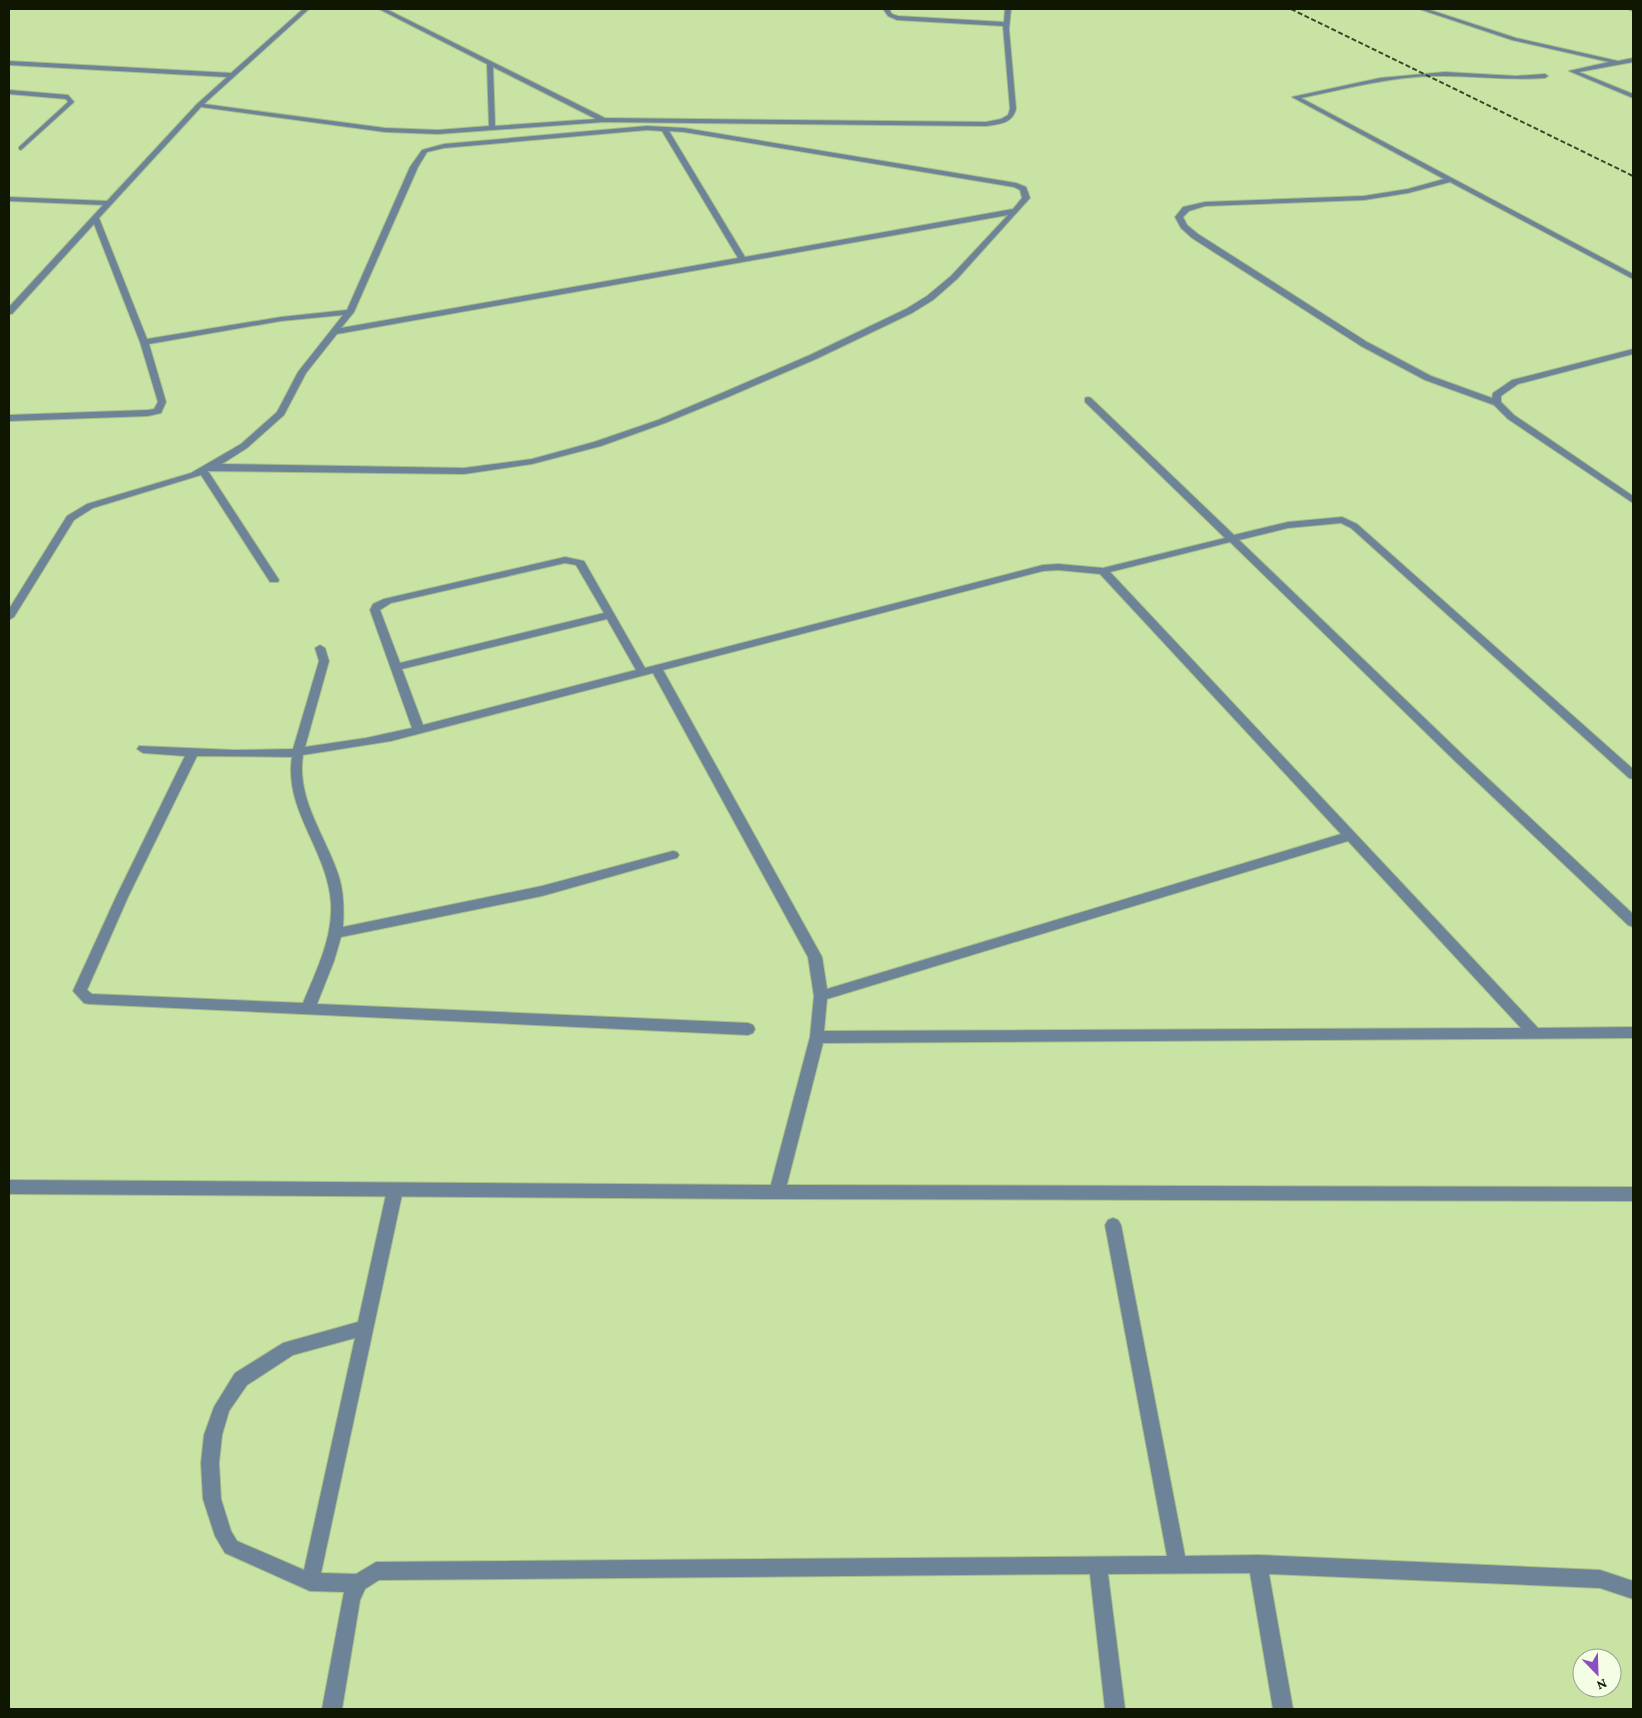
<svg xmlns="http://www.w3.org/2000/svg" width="1642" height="1718" font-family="'Crimson Pro',serif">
<rect width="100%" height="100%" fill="#c9e3a4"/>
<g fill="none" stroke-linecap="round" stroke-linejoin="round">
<defs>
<path id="service" d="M303 9H309L204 104 385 128 438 130 489 126 487 64 379 9H386L605 118 986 122 1001 119 1008 115 1010 109 1003 26 897 20 888 16 883 9H889L892 14 898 16 1004 22 1005 9H1011L1009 29 1016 109C1012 124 999 124 986 126L604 122 438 134 385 132 201 107 99 218 147 339 281 317 347 310 410 167 422 150 444 144 647 126 684 128 1016 183 1026 187 1030 198 957 279 933 300 912 313 816 359 728 397 665 423 601 446 532 464 464 474 208 471 279 580 278 582H270L201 475 93 508 74 520 14 617 9 620V609L67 516 87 504 191 473 241 444 277 412 298 372 343 315 281 321 149 344 166 402 161 413 148 416 9 421V415L148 410 154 409 158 402 140 342 94 224 12 314H9V307L103 205 9 201V197L107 201 197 104 227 77 9 65V61L231 73ZM493 67 596 119 495 126ZM647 130 662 131 738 258 341 328 354 312 418 167 427 152 444 148ZM669 131 684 132 1014 187 1020 190 1022 198 1013 209 745 257ZM1008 215 951 276 927 296 906 309 810 355 722 393 658 420 594 442 532 459 464 468 222 464 247 448 284 415 306 373 337 334Z
M1419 9H1427L1516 38 1618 61 1633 58V62L1579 72 1633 94V98L1569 71 1609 62 1512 40Z
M1629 9H1633V11L1630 10Z
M1445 72 1516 76 1545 74 1548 76 1545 78C1508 81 1471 75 1434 76 1389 77 1345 89 1301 98L1633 274V279L1450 182 1408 193 1364 200 1205 206 1189 211 1183 217 1187 225 1198 234 1367 342 1431 376 1492 398 1493 393 1512 380 1633 349V354L1518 384 1501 396V402L1514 415 1633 496V503L1508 419 1494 405 1425 380 1361 346 1192 238 1181 228 1175 217 1183 207 1205 202 1364 196 1408 189 1444 179 1292 97 1380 78Z
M9 90 68 95 74 102 21 150 19 149V147L68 102 66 99 9 94Z
M1088 397 1091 398 1234 535 1288 522 1342 517 1357 524 1633 769V779L1629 778 1351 528 1341 523 1288 528 1239 540 1464 756 1633 914V927L1628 925 1456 762 1230 542 1110 572 1538 1028 1633 1027V1038L823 1043 785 1192 782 1197 777 1199 772 1197 769 1192 810 1037 814 996 808 957 653 673 391 741 303 755C296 800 326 836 339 877 344 893 344 910 343 927L542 886 673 851 677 852 679 855 677 858 673 859 542 896 341 937 334 961 317 1004 748 1023 753 1025 755 1029 753 1033 748 1035 89 1004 84 1003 73 991 116 897 185 756 143 753 137 749 139 746 235 750 293 749 319 661 315 648 320 645 325 648 329 661 305 747 366 738 412 728 370 610 373 604 384 599 565 557 584 561 645 668 1043 565 1058 564 1103 568 1225 538 1085 402V398ZM565 563 576 565 604 613 400 663 380 610 391 603ZM1058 570 1100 574 1341 834 827 989 822 957 663 670 1043 571ZM607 619 636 670 423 725 402 669ZM197 756 292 757C284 807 323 846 330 894 336 932 317 969 303 1003L92 994 87 990 128 897ZM1348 841 1521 1028 824 1031 827 999Z
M395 1183 400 1185 403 1190 321 1573 356 1574 376 1562 1167 1556 1105 1225 1108 1220 1113 1218 1118 1220 1121 1225 1185 1556 1258 1555 1600 1570 1633 1581V1599L1600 1588 1269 1574 1293 1709H1273L1250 1573 1108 1574 1125 1709H1105L1090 1574 379 1580 365 1589 360 1600 342 1709H322L344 1592 310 1591 225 1553 215 1536 203 1499 201 1463 204 1435 214 1407 235 1373 283 1343 358 1322 387 1190 390 1185ZM355 1338 304 1570 237 1541 231 1531 221 1499 219 1463 222 1435 229 1411 247 1385 293 1355Z"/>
<path id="tertiary" d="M9 1180 777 1185 1633 1187V1201L777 1199 9 1194Z"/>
</defs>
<use href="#service" stroke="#a8be87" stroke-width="2"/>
<use href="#tertiary" stroke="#a8be87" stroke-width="2"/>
<use href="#service" fill="#6d8397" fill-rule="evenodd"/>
<use href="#tertiary" fill="#6d8397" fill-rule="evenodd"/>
<path stroke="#3b4829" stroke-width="2" stroke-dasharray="5 2.5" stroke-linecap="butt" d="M1291 9 1633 176"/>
</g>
<rect width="1642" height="1718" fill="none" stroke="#0f1702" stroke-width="20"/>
<g transform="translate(1597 1673) rotate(157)"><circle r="24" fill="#f3fee5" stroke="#98a28a"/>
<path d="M0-4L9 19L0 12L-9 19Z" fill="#8e4ec3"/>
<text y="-8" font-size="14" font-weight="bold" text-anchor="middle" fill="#0f1702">N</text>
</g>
</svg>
